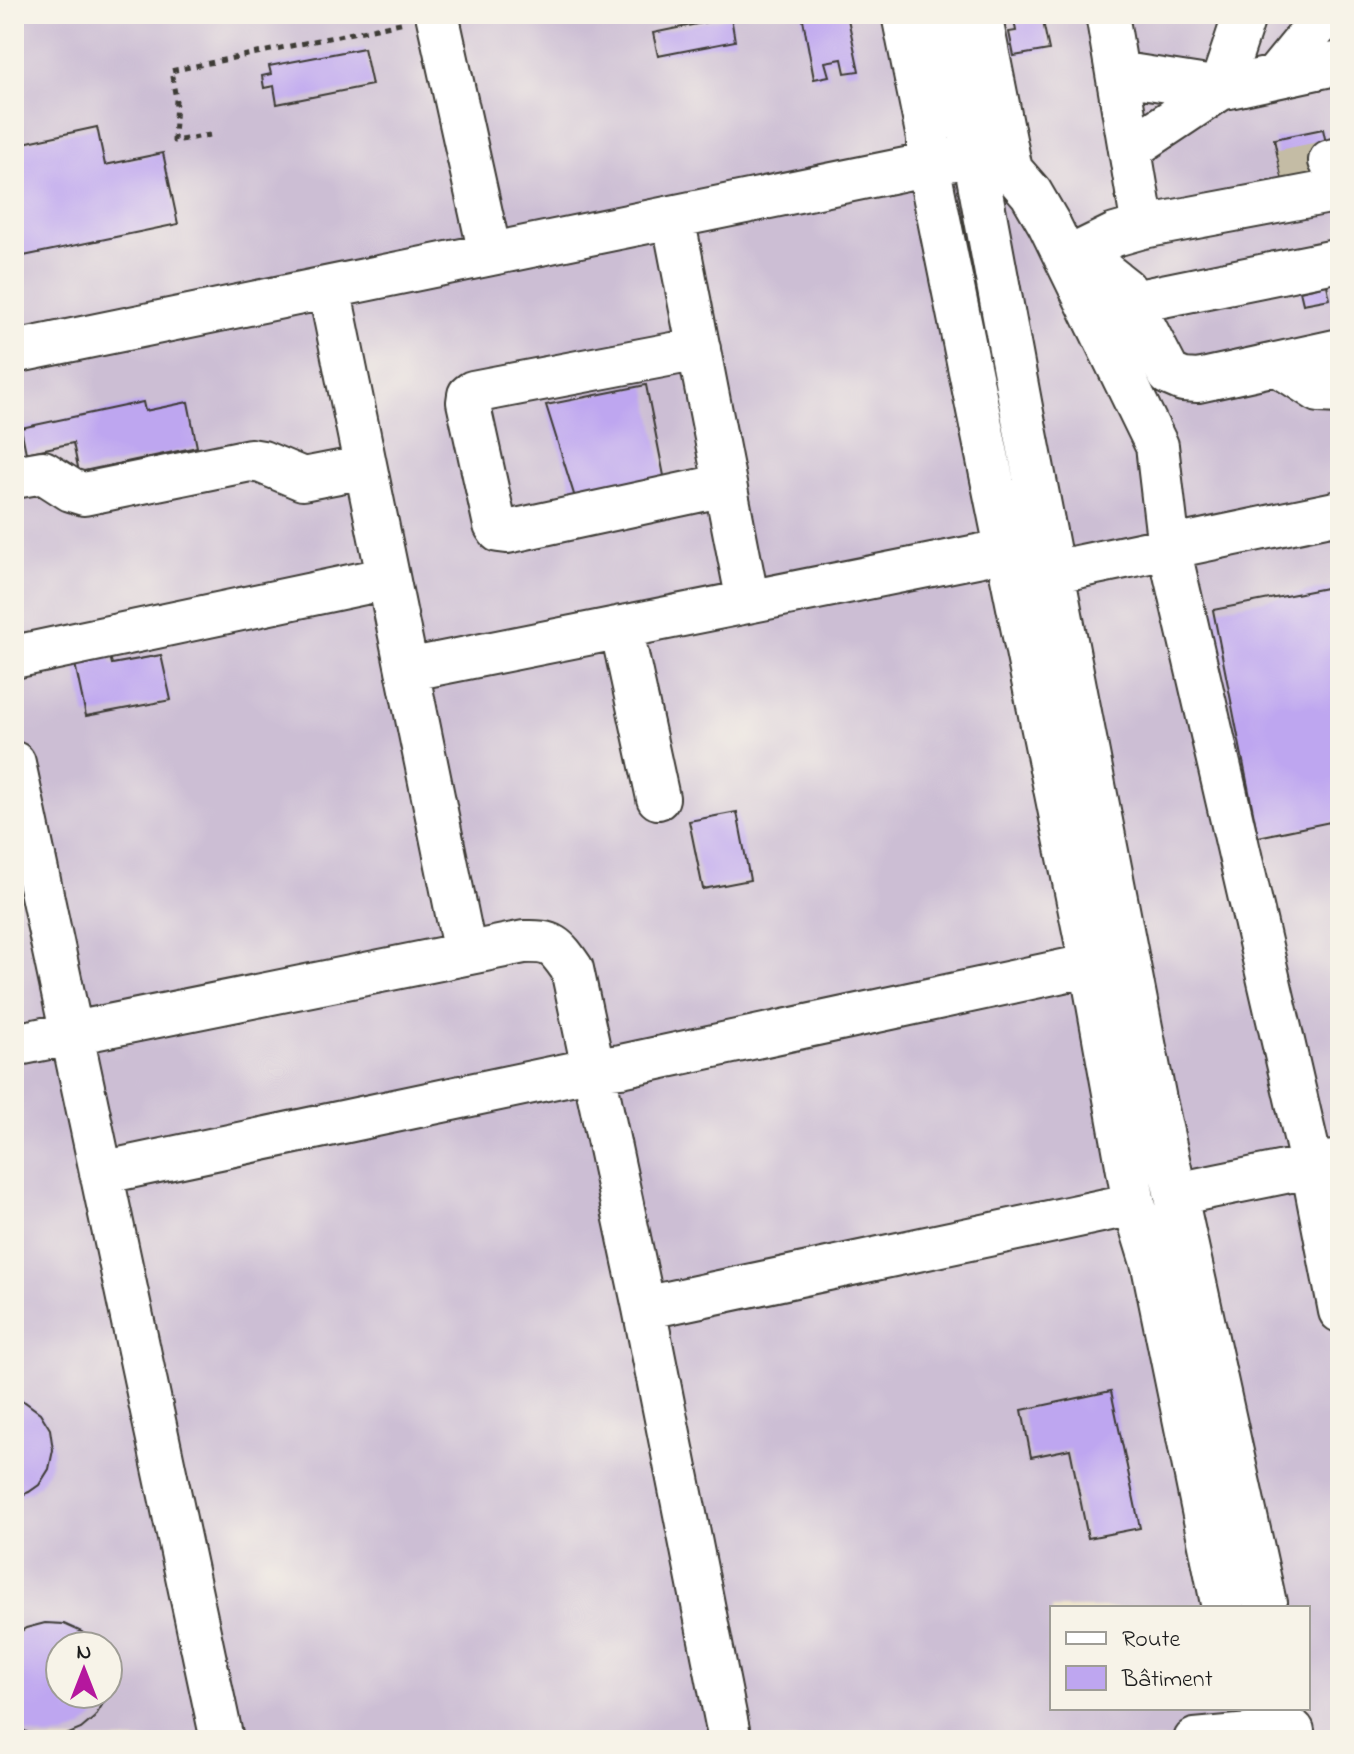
<svg xmlns="http://www.w3.org/2000/svg" width="1354" height="1754" font-family="'Indie Flower',sans-serif">
<rect width="100%" height="100%" fill="#f7f3e8"/>
<filter id="ink" filterUnits="userSpaceOnUse"><feTurbulence type="fractalNoise" baseFrequency=".0125" numOctaves="2"/><feDisplacementMap in="SourceGraphic" scale="16" xChannelSelector="R" yChannelSelector="G"/><feConvolveMatrix kernelMatrix="1 2 1 2 8 2 1 2 1" color-interpolation-filters="sRGB"/></filter>
<filter id="wash" filterUnits="userSpaceOnUse"><feTurbulence type="fractalNoise" baseFrequency=".006" numOctaves="4" result="noise"/><feDisplacementMap in="SourceGraphic" scale="32" xChannelSelector="R" yChannelSelector="G"/><feGaussianBlur stdDeviation="1.8" result="paint"/><feColorMatrix in="noise" values="0 0 0 0 0 0 0 0 0 0 0 0 0 0 0 0 0 1.4 0 .05"/><feComposite in="paint" operator="in"/></filter>
<g filter="url(#wash)">
<rect width="100%" height="100%" fill="#eee4c7"/>
<path fill="#ccbed4" fill-rule="evenodd" d="M14 14H1340V1740H14ZM1052 1608H1308V1708H1052ZM60 1646H108V1694H60Z"/>
<g id="blocks">
<path fill="#bea6f0" d="M802 14H847L859 71 845 73 842 59 825 62 829 76 814 79Z
M1013 14H1036L1037 19 1042 17 1049 50 1014 56 1009 32 1016 31Z
M731 17 735 41 658 56 653 33Z
M364 48 372 85 277 104 274 86 264 88 262 76 271 74 269 66Z
M97 127 105 165 163 153 178 224 14 258V145Z
M1323 129 1332 172 1283 182 1274 139Z
M1327 285 1330 299 1303 304 1300 291Z
M646 385 666 486 577 504 546 405Z
M143 402 145 411 188 402 197 447 79 472 73 443 26 453 21 428Z
M1331 587 1340 632V820L1258 837 1213 610Z
M109 653 112 664 161 655 171 700 86 716 74 659Z
M737 812 750 880 703 889 689 821Z
M1111 1391 1140 1528 1088 1538 1070 1449 1031 1457 1022 1410Z
M14 1398 25 1402 40 1413 50 1429 53 1450 49 1469 39 1485 29 1492 14 1498Z
M45 1623 64 1624 82 1632 97 1646H60V1694H106L105 1700 95 1717 81 1729 64 1736 46 1737 28 1733 14 1724V1636L26 1628Z"/>
</g>
</g>
<g filter="url(#ink)">
<use href="#blocks" fill-opacity="0" stroke="#3c3a36" stroke-width="2"/>
<g fill="none" stroke-linecap="round" stroke-linejoin="round">
<path stroke="#c4bca5" stroke-width="42" stroke-dasharray="42 21" stroke-linecap="butt" d="M1281 171 1330 161"/>
<defs>
<path id="minor" d="M437 14 490 254
M903 14 928 138V165L1091 965 1134 1204 1153 1266 1223 1608
M945 14 974 155 1023 418 1155 1100 1266 1608
M980 14 1011 170
M1107 14 1143 227
M1117 73 1220 89 1130 149
M1275 77 1315 28 1330 14
M1220 89 1340 63
M1220 89 1245 14
M1330 161 1340 159
M673 217 748 602
M1066 259 1106 274 1125 289 1169 374 1183 380 1198 381 1340 350
M1066 259 1115 235 1143 227 1340 190
M329 288 465 953
M1133 302 1340 260
M699 349 473 392 469 395 468 402 495 525 499 531 507 532 725 485
M14 352 974 155 1011 170 1031 193 1049 224 1157 446 1169 548 1312 1167 1340 1311
M1277 364 1319 391 1340 392
M14 477 43 472 71 490 84 494 250 460 262 462 303 479 365 467
M1053 572 1340 512
M621 627 658 798
M14 657 388 578
M407 670 1007 550
M14 763 222 1740
M14 1045 524 942C553 941 556 946 572 969L644 1308 730 1740
M101 1173 594 1069 621 1066 1091 965
M1176 1194 1339 1161
M644 1308 1134 1204
M1195 1740 1293 1731"/>
</defs>
<use href="#minor" stroke="#3c3a36" stroke-width="46"/>
<path stroke="#3c3a36" stroke-width="5" stroke-dasharray="6 6" stroke-linecap="butt" d="M210 135 174 141 176 99 171 71 405 22"/>
<use href="#minor" stroke="#fff" stroke-width="42"/>
</g>
</g>
<rect width="1354" height="1754" fill="none" stroke="#f7f3e8" stroke-width="48"/>
<rect x="1050" y="1606" width="260" height="104" fill="#f7f3e8" stroke="#9f9d96" stroke-width="2"/>
<rect x="1066" y="1632" width="40" height="12" fill="#ffffff" stroke="#9f9d96" stroke-width="2"/>
<text x="1122" y="1646" font-size="24" fill="#1c1c1c">Route</text>
<rect x="1066" y="1666" width="40" height="24" fill="#bea6f0" stroke="#9f9d96" stroke-width="2"/>
<text x="1122" y="1686" font-size="24" fill="#1c1c1c">Bâtiment</text>
<g transform="translate(84 1670)"><circle r="38" fill="#f7f3e8" stroke="#9f9d96" stroke-width="2"/>
<path d="M0-6L14 30L0 20L-14 30Z" fill="#b5179e"/>
<text y="-12" font-size="22" font-weight="bold" text-anchor="middle" fill="#1c1c1c">N</text>
</g>
</svg>
